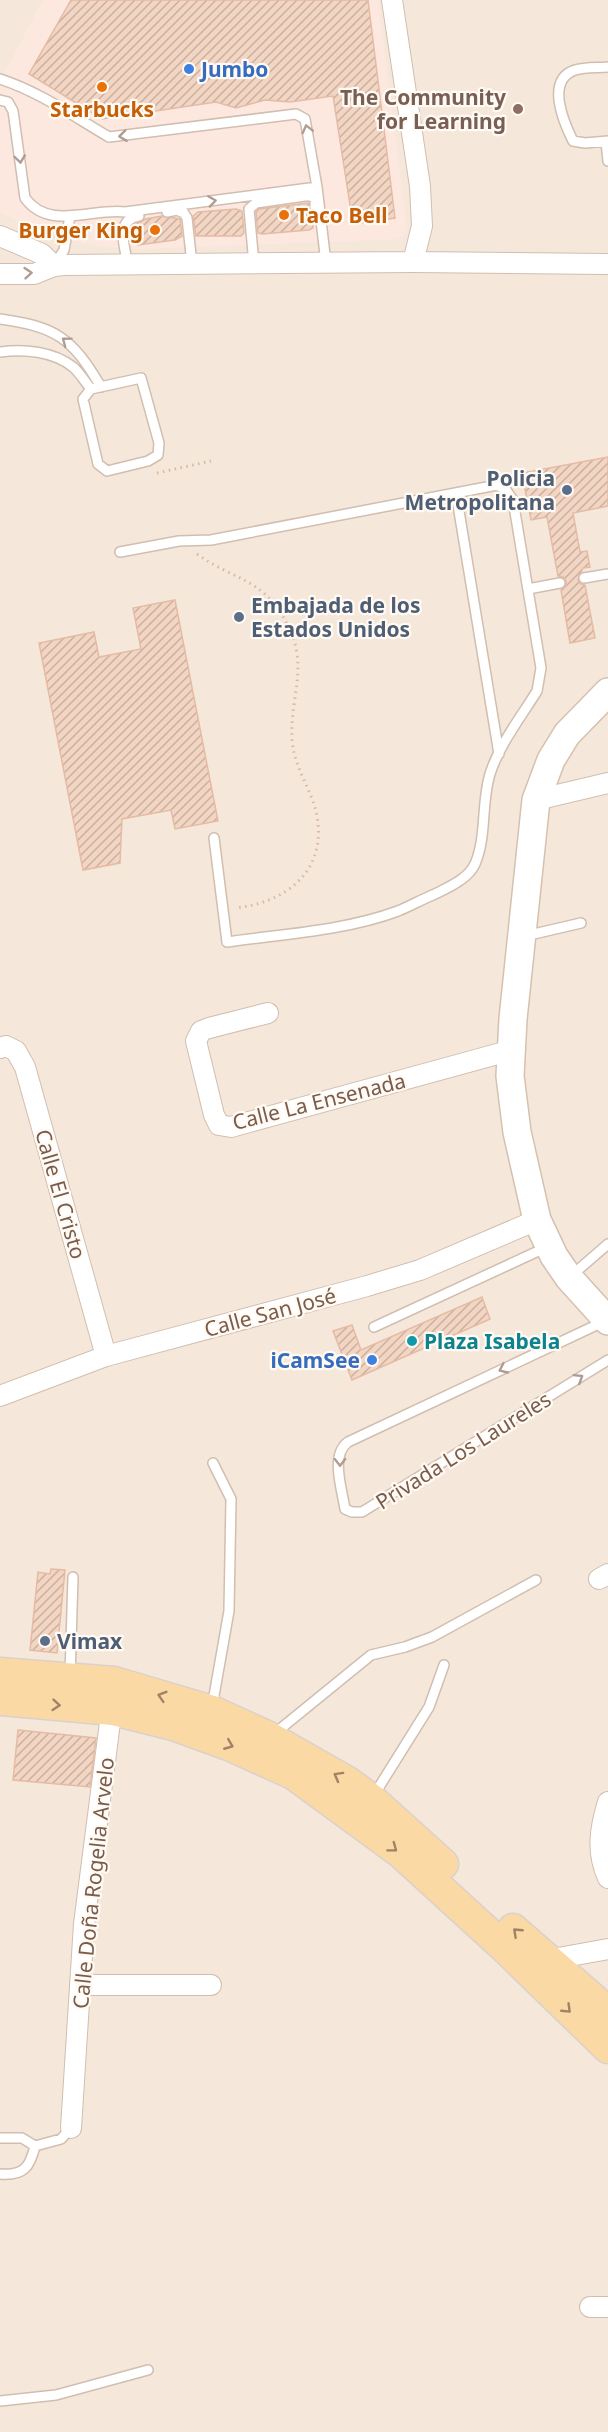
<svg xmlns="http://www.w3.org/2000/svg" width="608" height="2432" font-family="'Noto Sans',sans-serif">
<defs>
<pattern id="building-hatch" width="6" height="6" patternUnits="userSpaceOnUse" patternTransform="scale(1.5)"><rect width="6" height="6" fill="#f3d5c3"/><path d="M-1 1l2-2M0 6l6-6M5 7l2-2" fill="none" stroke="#cab0a1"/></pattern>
</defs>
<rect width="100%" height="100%" fill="#fdf6ec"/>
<path fill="#f5e8da" d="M0 0H608V2432H0Z"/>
<path fill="#fde8e0" d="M43 0H378L407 231 399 239 136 249 99 246 58 237 0 213V82Z"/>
<path fill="url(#building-hatch)" stroke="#e6bba3" stroke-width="1.5" d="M71 0H368L395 218 353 224 333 96 290 102 265 100 236 108 216 102 102 119 29 74Z
M308 203 309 210 313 213V228L309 230 262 234 258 233 256 212 259 209Z
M236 209 242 211 244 233 241 236H196L193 216 198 212Z
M162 216 180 219 182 236 175 240 138 245 130 241V230L135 225 145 219Z
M608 457V506L573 513 580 552 587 551 590 567 583 568 578 580 581 584 585 585 595 638 570 643 561 590 566 586V581L563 577 558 576 547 517 531 520 522 473Z
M175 600 218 821 175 829 171 810 122 819 120 863 83 870 39 643 94 632 99 657 141 649 133 608Z
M482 1297 490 1319 352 1380 333 1331 352 1325 361 1350Z
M51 1569 65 1570 57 1653 30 1650 38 1572 50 1574Z
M18 1730 96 1738 90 1787 13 1780Z"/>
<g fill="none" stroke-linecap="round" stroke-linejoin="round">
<defs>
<path id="lane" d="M608 67C598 68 585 67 575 70 545 80 564 123 573 141L585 143 608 141
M0 79C40 92 73 116 109 137L296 114 305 119 317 187 326 263
M0 100 8 102 13 111 25 198C49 231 91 208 125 212L317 187
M606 142 608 161
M167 212 177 210 184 213 187 218 192 264
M55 264 64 250 70 216
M254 264 249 209 256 203 305 196H311L315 199V207
M128 265C125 247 114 220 139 216
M0 319C57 327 72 338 101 387
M0 352C24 349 53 351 73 367 80 373 85 382 91 389
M141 378 159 443 158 455 148 461 107 471 98 464 83 399 91 389Z
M456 493 499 754
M120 552 179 541 211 540 497 485 506 490 513 500 541 668 537 691C521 717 499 745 490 774 481 803 487 836 475 864 468 879 449 887 435 894 423 899 410 906 398 911 344 931 283 934 227 942L214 838
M584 578 608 574
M528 589 560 583
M525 936 581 923
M571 1276 608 1244
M603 1322 348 1442C330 1455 342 1489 345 1509L352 1512H362L608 1360
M374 1327 547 1247
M70 1676 73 1577
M212 1707 229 1611 231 1499 213 1463
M274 1734 371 1655 405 1647 432 1637 536 1580
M374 1795 429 1707 444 1665
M0 2138H22L35 2146 61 2139 71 2128
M0 2174C24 2176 30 2167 35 2146
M0 2401 56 2395 148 2370"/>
<path id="street" d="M392 0 420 186 422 226 413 262
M0 236 42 254 54 266
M0 274H34L54 266 64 265 413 262 608 264
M536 800 608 783
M268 1013 209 1028 201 1031 196 1041 214 1115 219 1125 231 1127 512 1050
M0 1048 6 1046 16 1051 25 1067 106 1356
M0 1396 106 1356 367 1286 420 1270 537 1220
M599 1579 608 1574
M608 1802C600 1828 596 1852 608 1878
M544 1963 547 1960 608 1949
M80 1985H211
M71 2128 84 1924 113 1699
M590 2307H608"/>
<path id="secondary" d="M608 692 567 734 551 760 536 800 513 1019 510 1076 517 1132 537 1220 554 1256 569 1278 608 1321"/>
<path id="primary" d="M0 1673 114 1682 212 1711 269 1737 348 1782 371 1799 443 1864
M0 1700 113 1710 173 1725 231 1746 293 1774 401 1853 504 1947 608 2048
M513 1929 608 2012"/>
</defs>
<use href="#lane" stroke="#d1beb0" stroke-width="12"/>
<use href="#street" stroke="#d1beb0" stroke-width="22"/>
<use href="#secondary" stroke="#d6c0b0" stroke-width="30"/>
<use href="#primary" stroke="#dad1cd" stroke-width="33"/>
<path stroke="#d9b8a5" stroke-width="3" stroke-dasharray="1.5 4.5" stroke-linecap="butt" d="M157 473 211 461
M197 554C233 580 263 578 286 622 310 665 290 695 292 738 293 767 312 789 317 816 327 872 285 903 235 908"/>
<use href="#lane" stroke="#fff" stroke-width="9"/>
<use href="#street" stroke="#fff" stroke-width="20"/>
<use href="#secondary" stroke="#fff" stroke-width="27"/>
<use href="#primary" stroke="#fbd9a5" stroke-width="30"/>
</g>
<defs><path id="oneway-chevron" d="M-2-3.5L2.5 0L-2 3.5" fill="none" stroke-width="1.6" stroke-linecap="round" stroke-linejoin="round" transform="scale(1.5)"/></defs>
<g stroke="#af9d94">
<use href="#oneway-chevron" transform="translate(307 129) rotate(-104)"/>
<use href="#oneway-chevron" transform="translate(123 136) rotate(173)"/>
<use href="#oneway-chevron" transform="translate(20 159) rotate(82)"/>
<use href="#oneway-chevron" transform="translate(212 201) rotate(-8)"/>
<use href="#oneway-chevron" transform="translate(28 273) rotate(-5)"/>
<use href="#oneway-chevron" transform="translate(66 341) rotate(-143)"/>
<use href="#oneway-chevron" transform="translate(503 1369) rotate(155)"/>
<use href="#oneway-chevron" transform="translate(579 1378) rotate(-32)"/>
<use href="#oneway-chevron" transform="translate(340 1462) rotate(89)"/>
</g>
<g stroke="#a18267">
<use href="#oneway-chevron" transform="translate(162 1696) rotate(-163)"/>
<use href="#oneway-chevron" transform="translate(56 1705) rotate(5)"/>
<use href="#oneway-chevron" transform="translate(229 1745) rotate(22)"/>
<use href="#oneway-chevron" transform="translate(338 1776) rotate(-151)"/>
<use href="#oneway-chevron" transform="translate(393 1848) rotate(37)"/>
<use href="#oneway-chevron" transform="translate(517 1932) rotate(-137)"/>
<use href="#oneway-chevron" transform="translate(567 2009) rotate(44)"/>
</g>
<g fill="#3f7fe0" stroke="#fffaf3" stroke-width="2">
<circle cx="189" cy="69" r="6"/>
<circle cx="372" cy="1360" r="6"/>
</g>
<g fill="#e8710a" stroke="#fffaf3" stroke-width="2">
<circle cx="102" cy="87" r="6"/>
<circle cx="284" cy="215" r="6"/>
<circle cx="155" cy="230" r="6"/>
</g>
<circle fill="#8d6e63" stroke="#fffaf3" stroke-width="2" cx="518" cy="109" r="6"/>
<g fill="#5c6f8a" stroke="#fffaf3" stroke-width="2">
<circle cx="567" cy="490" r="6"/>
<circle cx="239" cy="617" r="6"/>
<circle cx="45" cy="1641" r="6"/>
</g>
<circle fill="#0f9aa8" stroke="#fffaf3" stroke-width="2" cx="412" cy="1341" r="6"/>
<g text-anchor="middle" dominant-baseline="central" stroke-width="4.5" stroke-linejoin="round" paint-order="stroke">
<g font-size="21" font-weight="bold" fill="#366cbe" stroke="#fffaf3" text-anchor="start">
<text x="201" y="69">Jumbo</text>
<text x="360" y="1360" text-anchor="end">iCamSee</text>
</g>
<g font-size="21" font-weight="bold" fill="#785e54" stroke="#fffaf3" text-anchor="end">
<text x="506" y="97">The Community<tspan x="506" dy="24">for Learning</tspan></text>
</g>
<g font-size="21" font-weight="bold" fill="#c56008" stroke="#fffaf3">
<text x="102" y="109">Starbucks</text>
<text x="296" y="215" text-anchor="start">Taco Bell</text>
<text x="143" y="230" text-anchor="end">Burger King</text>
</g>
<g font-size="21" font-weight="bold" fill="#4e5e75" stroke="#fffaf3" text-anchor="start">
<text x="555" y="478" text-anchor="end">Policia<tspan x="555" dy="24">Metropolitana</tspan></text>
<text x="251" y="605">Embajada de los<tspan x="251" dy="24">Estados Unidos</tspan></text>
<text x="57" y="1641">Vimax</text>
</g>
<g font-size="21" fill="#7a5c4d" stroke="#fffaf3">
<text transform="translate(319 1101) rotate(-14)">Calle La Ensenada</text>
<text transform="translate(61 1194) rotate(74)">Calle El Cristo</text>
<text transform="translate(270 1312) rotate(-15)">Calle San José</text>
<text transform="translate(463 1450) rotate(-32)">Privada Los Laureles</text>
<text transform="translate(93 1883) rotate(-84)">Calle Doña Rogelia Arvelo</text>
</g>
<g font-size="21" font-weight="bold" fill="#0d838f" stroke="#fffaf3" text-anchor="start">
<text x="424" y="1341">Plaza Isabela</text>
</g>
</g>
</svg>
